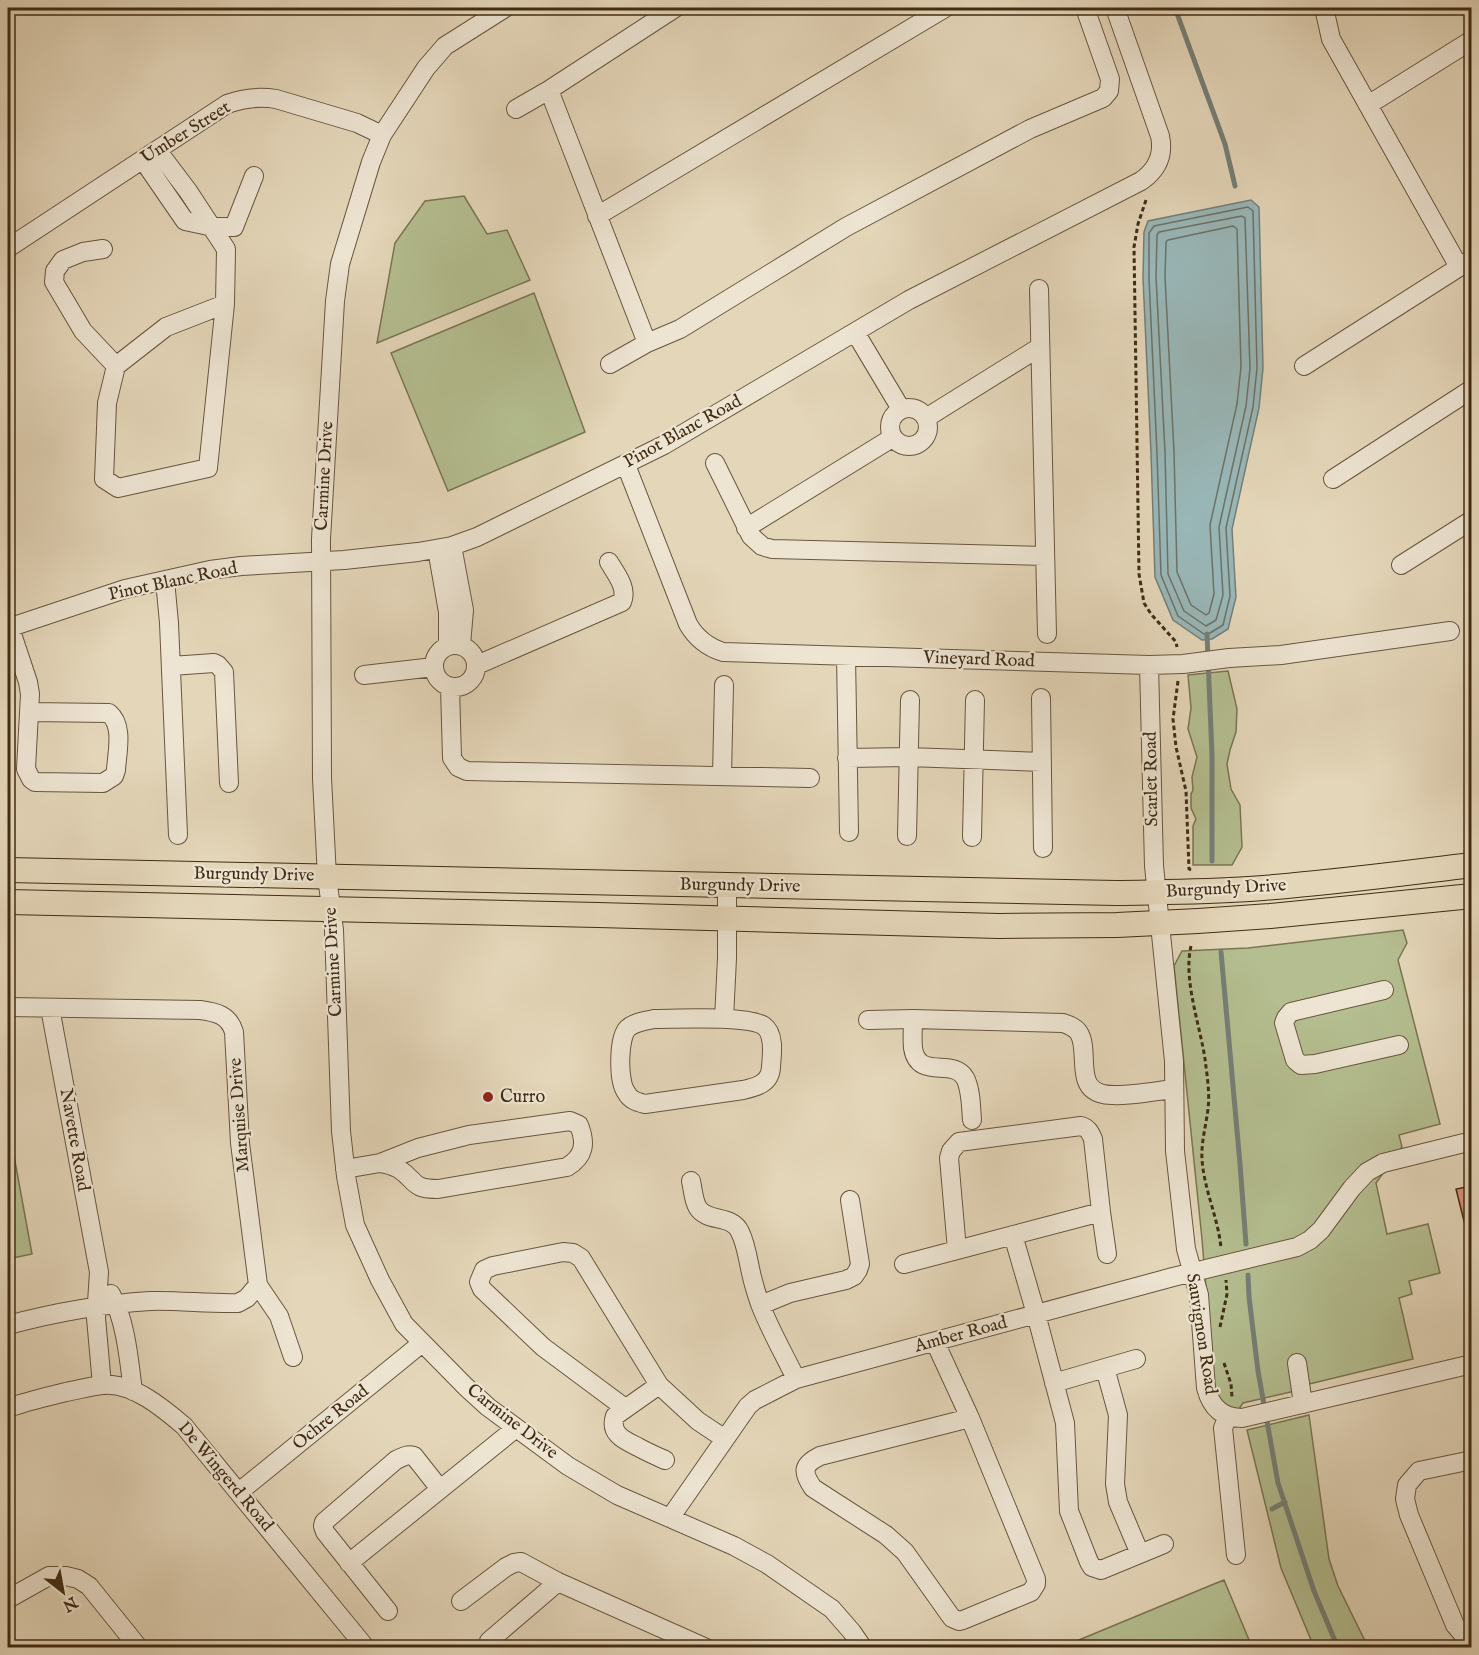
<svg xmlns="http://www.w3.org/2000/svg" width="1479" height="1655" font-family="'IM FELL English',serif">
<rect width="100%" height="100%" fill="#e4d6b9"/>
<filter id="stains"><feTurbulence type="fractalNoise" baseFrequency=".00333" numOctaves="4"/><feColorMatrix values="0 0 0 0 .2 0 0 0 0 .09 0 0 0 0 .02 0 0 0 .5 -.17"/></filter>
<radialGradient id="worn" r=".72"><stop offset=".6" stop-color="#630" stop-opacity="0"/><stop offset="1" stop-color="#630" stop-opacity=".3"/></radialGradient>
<path fill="#b4be90" stroke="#7a7552" stroke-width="1.5" d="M464 196 487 234 507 230 530 280 377 343 395 243 425 201Z
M534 293 585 432 448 491 391 353Z
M1228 671 1237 709 1236 732 1230 750 1227 764 1231 789 1240 805 1242 847 1232 865H1193V826L1196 819 1191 808V794L1193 790 1192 777 1197 757 1188 729 1191 708 1188 675Z
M1403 930 1407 943 1398 960 1440 1124 1399 1135 1402 1147 1376 1183 1387 1234 1428 1224 1440 1273 1409 1281 1412 1294 1399 1298 1413 1359 1305 1385 1295 1391 1243 1403 1239 1409C1225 1407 1221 1400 1214 1389L1202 1239 1174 966 1182 951 1248 948Z
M8 1123 32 1254 8 1259Z
M1309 1415 1329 1559 1338 1586 1368 1647H1314L1281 1568 1247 1430Z
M1224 1580 1252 1647H1062L1214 1584Z"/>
<path fill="#99b7b8" stroke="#757f77" stroke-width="1.5" d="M1251 200 1259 207 1263 368 1259 408 1232 529 1236 597 1228 629 1212 639 1202 640 1173 620 1155 577 1151 453 1143 278 1144 232 1148 221Z"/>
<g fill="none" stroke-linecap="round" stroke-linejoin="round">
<path stroke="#6c7266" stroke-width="1.5" d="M1248 207 1253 211 1257 368 1253 407 1226 528 1230 596 1223 625 1210 633 1204 634 1178 616 1161 575 1157 453 1149 278V233L1154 226Z
M1242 216 1245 218 1250 368 1246 406 1219 527 1223 595 1216 620 1206 626 1184 611 1168 574 1165 452 1156 277 1157 235 1159 232Z
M1233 226 1237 229 1241 367 1237 404 1210 525 1214 594 1209 613 1206 615 1191 605 1177 572 1174 452 1165 277 1166 242 1168 240Z"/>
<path stroke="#757f77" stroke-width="5" d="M1175 8 1225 144 1235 186
M1207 634 1212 755V861
M1221 952 1240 1164 1246 1244
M1248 1275 1249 1297 1258 1371 1278 1483 1314 1591 1338 1648
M1272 1509 1285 1502"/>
</g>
<path fill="#dc9278" stroke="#402c15" stroke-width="1.5" d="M1472 1186V1229H1466L1456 1189Z"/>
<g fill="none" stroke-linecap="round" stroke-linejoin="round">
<defs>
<path id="minor" d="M505 8 445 46 426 68 382 135 371 162 340 264 335 301 321 539 322 778 327 877 334 930 341 1131 346 1176 355 1225 380 1280 404 1324 466 1387 488 1407 568 1466 617 1495 734 1546 767 1564 832 1609 852 1632 863 1648
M675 8 549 90 647 343 680 329 846 227 1030 129 1103 98 1109 91 1110 79 1085 8
M1324 8 1331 39 1459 267
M1368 105 1472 40
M516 109 549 90
M157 150 188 191 226 249 225 304 208 468 118 488 104 479 107 403 116 366 166 327 225 304
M143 160 185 221 213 227H234L254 176
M597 216 945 8
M8 248 227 104C244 98 258 96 276 99L357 123 382 135
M103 249 83 252 63 260 55 271 54 282 83 331 116 366
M1039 289 1047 634
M855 332 901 409
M610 364 647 343
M1304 366 1472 259
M890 427a19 19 0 1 1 38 0a19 19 0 1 1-38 0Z
M926 418 1040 347
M715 463 751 536 762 546 772 549 1045 556
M626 465 688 624C696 638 707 647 723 652L1149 665 1183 664 1229 658 1281 655 1450 631
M1333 479 1472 389
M746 528 892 438
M452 546 464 610 461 645
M437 549 448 612V646
M1401 565 1472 520
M165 580 169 623 178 835
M8 628 125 589 210 570 241 566 344 560 418 552 452 546 477 537 664 445 909 300 1141 181C1157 170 1164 155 1160 136L1115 8
M10 628 28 682 30 694 26 769 31 779 35 782 103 783 114 776 116 770C117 752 124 726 109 713L30 712
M434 666a21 21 0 1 1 42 0a21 21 0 1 1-42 0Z
M846 656 849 832
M477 665 622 602C628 588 616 574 609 562
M1149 665 1154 866 1174 1061 1175 1151 1186 1249 1199 1295 1206 1388C1211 1407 1222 1418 1242 1418L1472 1364
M171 666 214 663 218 665 224 672 229 783
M364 675 434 667
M450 687 452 758 458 767 467 771 810 778
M1041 698 1043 848
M847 758 909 757 1042 762
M722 776 724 685
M907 836 910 700
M972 837 975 700
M1384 990 1291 1012 1286 1018 1284 1023 1295 1060 1301 1065 1315 1064 1399 1045
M8 1007 200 1010C216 1012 229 1015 234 1032L240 1143 258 1285 247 1298 238 1303C209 1304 179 1300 150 1301 102 1304 53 1313 8 1325
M50 1008 99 1272 96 1318 102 1385
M654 1019C676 1019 749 1015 764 1026 775 1034 772 1055 771 1066 771 1083 757 1087 743 1090L645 1104C637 1102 630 1100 626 1092 618 1081 618 1037 628 1028 635 1022 645 1021 654 1019Z
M724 1019 727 958V886
M913 1019C913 1029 912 1039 913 1048 918 1081 953 1057 965 1078 971 1089 971 1107 972 1120
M868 1020 913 1019 1063 1023C1069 1025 1075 1027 1079 1033 1090 1051 1074 1088 1103 1094 1120 1098 1156 1091 1174 1089
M1081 1126C1088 1128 1090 1132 1093 1139L1101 1212 957 1250 949 1158 951 1151 959 1142Z
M345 1169 380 1163 418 1148 469 1135 570 1121 579 1125C586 1143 585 1156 567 1167L438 1189C411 1189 417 1181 399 1169 394 1166 387 1164 380 1163
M691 1181C693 1189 693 1200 698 1208 708 1223 732 1214 740 1232 747 1246 748 1262 752 1277 754 1286 757 1295 760 1304 770 1330 784 1354 796 1379
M1101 1212 1107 1254
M1013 1235 1036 1314 1065 1423 1069 1511 1089 1562 1092 1567 1101 1570 1164 1544
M904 1264 957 1250
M258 1285 279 1316 293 1357
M111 1294C126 1321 129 1361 133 1391
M761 1305 790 1293 846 1280 854 1276 858 1270 860 1264 850 1200
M935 1342 970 1418 1036 1579V1584L1031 1592 963 1620 959 1621 952 1618 905 1552 886 1535 813 1488C802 1472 802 1465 820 1456L970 1418
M1136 1359 1105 1368 1118 1415 1115 1484 1118 1502 1140 1554
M1297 1363 1303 1404
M1054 1383 1105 1368
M659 1385 615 1416C609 1434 624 1440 638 1447 647 1452 656 1456 665 1460
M8 1408C27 1401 46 1397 66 1392 78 1390 90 1386 103 1385 132 1382 163 1408 184 1426L366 1648
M625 1408 543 1347 482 1289 479 1282 484 1270 493 1266 563 1252 573 1253 581 1258 659 1385 698 1421 725 1439
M1228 1416 1223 1428 1236 1555
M1472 1460 1419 1471 1407 1485 1405 1499 1409 1515 1455 1625 1466 1638 1472 1641
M239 1492 422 1343
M670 1518 748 1406 755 1400 796 1379 1173 1277 1297 1247 1310 1240 1321 1230 1352 1188 1367 1172 1383 1163 1472 1141
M349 1563 516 1428
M8 1599 49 1576H66L78 1579 89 1586 139 1648
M461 1601 506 1567 514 1563 521 1562 558 1582 706 1648
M388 1611 325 1532 323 1526 324 1522 396 1460C403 1457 406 1454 414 1456L440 1489
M489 1641 558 1582"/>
<path id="major" d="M8 870 1116 893C1161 892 1205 892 1249 889 1323 884 1397 874 1472 865
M8 902 598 915 999 926 1117 925 1198 921 1270 916 1472 896"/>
</defs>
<use href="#minor" stroke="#69563e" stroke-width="20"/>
<use href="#major" stroke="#402c15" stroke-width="26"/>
<path stroke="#402c15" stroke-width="3" stroke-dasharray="4.5 3" stroke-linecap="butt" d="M1146 200 1138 224 1134 247 1139 574 1144 603 1151 614 1176 642 1177 647
M1178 681 1173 719 1176 747 1186 791 1189 869 1191 870
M1191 946C1183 980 1200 1025 1205 1059 1207 1075 1210 1093 1208 1109 1206 1126 1201 1142 1202 1159 1204 1190 1218 1217 1221 1248
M1220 1327 1227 1294 1226 1280
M1224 1363 1231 1384 1232 1397"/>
<use href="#minor" stroke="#ede4d2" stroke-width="18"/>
<use href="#major" stroke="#e4d6b9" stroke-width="24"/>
</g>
<circle fill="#8f2418" stroke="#ede4d2" stroke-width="2" cx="488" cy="1097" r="6"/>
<g text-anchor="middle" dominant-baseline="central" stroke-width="4.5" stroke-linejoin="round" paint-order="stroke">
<g font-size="18" fill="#402c15" stroke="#ede4d2">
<text transform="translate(186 133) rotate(-32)">Umber Street</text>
<text transform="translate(683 432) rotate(-29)">Pinot Blanc Road</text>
<text transform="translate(325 476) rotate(-87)">Carmine Drive</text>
<text transform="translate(173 582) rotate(-12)">Pinot Blanc Road</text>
<text transform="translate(979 660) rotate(2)">Vineyard Road</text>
<text transform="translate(1152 779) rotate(-91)">Scarlet Road</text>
<text transform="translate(254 875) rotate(1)">Burgundy Drive</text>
<text transform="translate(740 886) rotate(1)">Burgundy Drive</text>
<text transform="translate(1226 889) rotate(-3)">Burgundy Drive</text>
<text transform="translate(334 962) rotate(-93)">Carmine Drive</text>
<text transform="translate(240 1115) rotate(-94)">Marquise Drive</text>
<text transform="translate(74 1140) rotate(80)">Navette Road</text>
<text transform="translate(1201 1334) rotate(81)">Sauvignon Road</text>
<text transform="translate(961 1335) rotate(-15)">Amber Road</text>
<text transform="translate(331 1418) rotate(-39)">Ochre Road</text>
<text transform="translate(512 1422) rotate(38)">Carmine Drive</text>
<text transform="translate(225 1477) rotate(50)">De Wingerd Road</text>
</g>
<g font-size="18" fill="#402c15" stroke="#ede4d2" text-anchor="start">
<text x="500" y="1097">Curro</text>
</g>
</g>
<rect width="1479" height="1655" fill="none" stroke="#e4d6b9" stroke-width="30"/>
<rect x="9" y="9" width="1461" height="1637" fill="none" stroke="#402c15" stroke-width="3"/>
<rect x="15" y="15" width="1449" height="1625" fill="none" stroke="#402c15" stroke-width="1.5"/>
<g transform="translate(63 1592) rotate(149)" stroke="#ede4d2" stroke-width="4.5" paint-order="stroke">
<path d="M0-4.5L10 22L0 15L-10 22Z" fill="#402c15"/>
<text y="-9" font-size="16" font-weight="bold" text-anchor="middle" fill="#402c15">N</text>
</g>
<rect width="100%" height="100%" filter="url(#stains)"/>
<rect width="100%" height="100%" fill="url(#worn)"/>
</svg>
